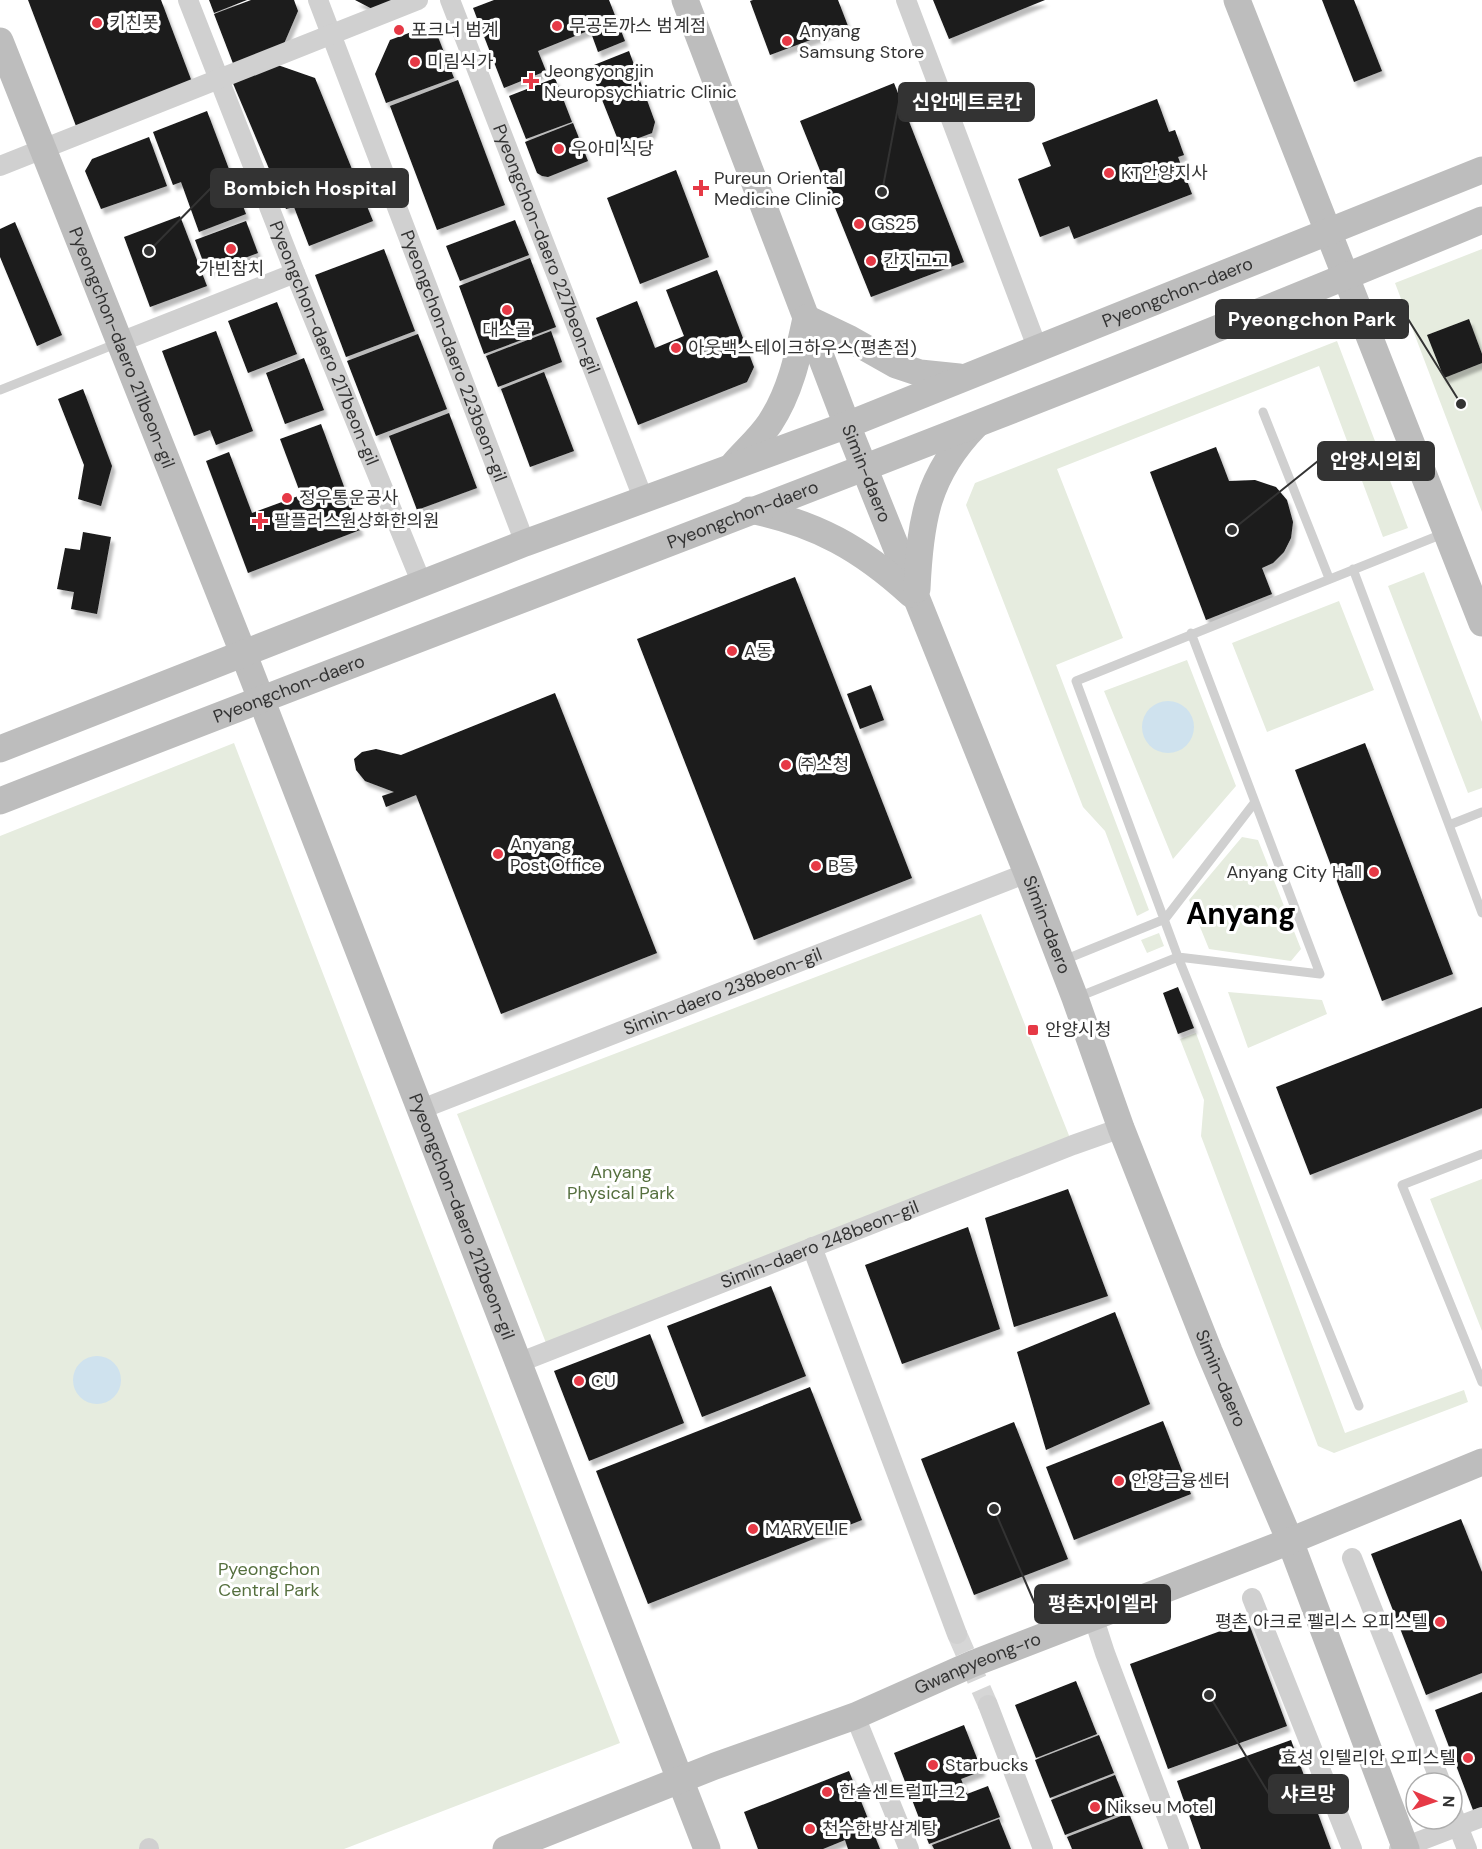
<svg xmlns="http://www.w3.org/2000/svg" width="1482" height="1849" font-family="'DM Sans','Noto Sans KR',sans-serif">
<defs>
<filter id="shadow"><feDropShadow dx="3.5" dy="5.5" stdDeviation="1.5" flood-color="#0004"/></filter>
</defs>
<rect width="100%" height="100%" fill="#fff"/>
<path fill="#e6ecdf" d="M1482 249V512L1395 283Z
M1337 341 1408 528 1383 537 1319 366 1057 469 1123 638 1056 665 1149 910 1137 916 1105 831 1083 807 966 505 975 483Z
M1424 572 1482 722V788L1468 793 1388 586Z
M1339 601 1374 690 1267 732 1232 643Z
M1187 660 1236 786 1173 859 1104 691Z
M234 743 620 1743 344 1849H0V836Z
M1242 837 1258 840 1301 949 1291 961 1209 949 1189 900Z
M981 914 1070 1138 546 1343 457 1114Z
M1159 933 1164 946 1147 953 1141 940Z
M1228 992 1322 1000 1327 1014 1248 1048Z
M1196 1033 1345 1433 1464 1390 1468 1402 1334 1453 1318 1446 1201 1136 1204 1100 1180 1039Z
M1482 1179V1331L1430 1199Z"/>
<path fill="#cfe2ee" d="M1142 727a26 26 0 1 1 52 0a26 26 0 1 1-52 0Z
M73 1380a24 24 0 1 1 48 0a24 24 0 1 1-48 0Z"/>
<path fill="#1a1a1a" filter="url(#shadow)" d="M28 0H161L192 82 76 126Z
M209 0H247L214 13Z
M251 0H294L298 11 283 46 234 66 214 14Z
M355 0H412L380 13Z
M494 0H609L625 41 598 52 590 30 538 51 546 71 504 88 473 8Z
M753 0H838L848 26 770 55 750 1Z
M933 0H1045L949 39Z
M1322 0H1354L1382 71 1354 82Z
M433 24 454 78 386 103 375 74 390 40Z
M629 51 655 122 652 133 620 145 589 67Z
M272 63 315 78 373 221 309 246 294 207 286 209 232 81Z
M555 78 572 122 526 139 509 96Z
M458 80 505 205 437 230 390 106Z
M894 83 964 262 871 297 800 121Z
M1157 99 1169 132 1175 130 1184 155 1178 157 1192 194 1074 239 1069 226 1040 237 1018 179 1051 166 1042 143Z
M207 111 246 214 199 232 181 182 173 185 153 132Z
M573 123 588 161 548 177 542 176 537 173 525 142Z
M149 137 167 186 101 209 85 171 92 159Z
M676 170 709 257 640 284 607 198Z
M180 216 207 286 150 307 124 237Z
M515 220 529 255 460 281 446 246Z
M246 221 258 253 207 272 195 240Z
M15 222 62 335 37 346 0 257V229Z
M384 249 415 331 346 357 315 275Z
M530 258 556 327 484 354 459 286Z
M717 270 754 367 747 382 638 425 596 318 637 301 655 348 684 336 666 290Z
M277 302 297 354 248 373 228 321Z
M1469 319 1482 354V363L1444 378 1427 335Z
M216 331 253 431 216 445 210 430 194 436 162 351Z
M551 331 562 362 498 387 486 356Z
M418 334 447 409 376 436 347 361Z
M304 358 324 410 285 424 266 373Z
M544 372 574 451 530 467 501 389Z
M83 389 112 466 101 506 78 499 84 465 58 399Z
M449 413 477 488 417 510 389 436Z
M321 424 360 530 248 573 206 461 229 452 252 513 301 495 280 439Z
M1216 447 1229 481 1255 480 1276 487 1287 500 1293 522 1291 538 1284 552 1273 563 1262 568 1272 594 1206 620 1150 472Z
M83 532 111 537 97 614 71 609 74 592 57 589 65 548 80 550Z
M795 577 912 878 754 940 637 639Z
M871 685 884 720 860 729 847 694Z
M555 693 657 953 501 1014 416 795 386 807 382 796 394 792 365 781 356 770 354 759 362 752 376 749 401 755Z
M1365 743 1453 974 1382 1001 1295 770Z
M1178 987 1194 1028 1178 1034 1163 993Z
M1482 1007V1108L1310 1175 1276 1087Z
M1068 1189 1108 1296 1014 1327 985 1218Z
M968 1227 1000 1329 902 1364 865 1265Z
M771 1286 806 1376 702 1417 667 1326Z
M1115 1312 1150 1404 1046 1450 1017 1352Z
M650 1334 684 1423 589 1461 554 1371Z
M810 1387 862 1520 648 1604 596 1471Z
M1163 1421 1191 1494 1074 1540 1046 1467Z
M1014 1422 1068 1559 974 1595 921 1459Z
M1461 1519 1482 1572V1673L1426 1695 1371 1554Z
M1248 1621 1287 1726 1168 1769 1130 1664Z
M1076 1681 1097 1734 1036 1758 1015 1705Z
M1482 1692V1807L1473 1810 1435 1710Z
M964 1725 982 1771 961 1779 967 1794 988 1786 1000 1817 929 1844 894 1753Z
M1099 1735 1114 1773 1050 1798 1035 1760Z
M1291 1740 1331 1849H1201L1177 1781Z
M849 1771 880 1849H848L845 1840 823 1849H758L744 1812Z
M1115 1775 1129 1810 1065 1835 1051 1800Z
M1129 1813 1143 1849H1072L1067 1837Z
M999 1819 1011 1849H934L932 1845Z"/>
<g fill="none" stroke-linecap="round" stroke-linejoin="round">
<path stroke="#d6d6d6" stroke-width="20" stroke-dasharray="20 10" stroke-linecap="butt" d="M957 1634 988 1705"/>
<path stroke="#d0d0d0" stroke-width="9" d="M0 390 118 343
M1263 412 1329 578
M1353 569 1482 913
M1191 633 1255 802
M1449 825 1482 812
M1064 960 1165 919 1255 802 1320 974 1178 957 1078 997
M1482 1154 1402 1185 1482 1382
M1359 1406 1178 957 1076 681 1445 533"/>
<g stroke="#d0d0d0" stroke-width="20">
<path id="s1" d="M188 0 295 273 422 584"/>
<path id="s2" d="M318 0 525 543"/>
<path id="s3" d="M450 0 643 498"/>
<path d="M906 0 1037 347"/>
<path d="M0 166 418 0"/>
<path d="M120 342 295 273"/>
<path id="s4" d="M419 1110 1027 873"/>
<path d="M812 1247 957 1634"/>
<path id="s5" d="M518 1363 1073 1145 1121 1128"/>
<path d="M1352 1558 1441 1783"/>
<path d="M1252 1598 1352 1849"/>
<path d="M1093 1616 1105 1653 1179 1849"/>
<path d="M988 1705 1043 1849"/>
<path d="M855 1716 909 1849"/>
<path d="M1452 1811 1467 1849"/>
<path d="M149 1848V1849"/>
<path d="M1399 1849 1482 1817"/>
</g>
<g stroke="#bdbdbd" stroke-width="27">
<path id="s6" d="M685 0 847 425 1027 873 1075 998 1121 1128 1209 1351 1290 1541 1406 1849"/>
<path d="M1237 0 1482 623"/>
<path id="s7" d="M0 41 244 655 707 1849"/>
<path d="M733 465C745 451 760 438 770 423 791 391 798 355 806 318L850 339 896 365 920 373 959 377"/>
<path d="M750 510C816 523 862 549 911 594"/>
<path d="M917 589C920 521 927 475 976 425"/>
<path id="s8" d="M0 749 525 543 847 425 1482 170"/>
<path id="s9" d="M0 801C494 607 993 425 1482 220"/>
<path id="s10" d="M506 1849 715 1766 855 1716 972 1664 1290 1541 1482 1462"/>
</g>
</g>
<g fill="#e63946" stroke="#fff" stroke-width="2">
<circle cx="97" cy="23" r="6"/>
<circle cx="557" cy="26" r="6"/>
<circle cx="399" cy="30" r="6"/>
<circle cx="787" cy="41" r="6"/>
<circle cx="415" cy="62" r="6"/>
<path d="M528 72h6v6h6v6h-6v6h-6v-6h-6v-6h6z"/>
<circle cx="559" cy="149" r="6"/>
<circle cx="1109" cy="173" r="6"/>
<path d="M698 179h6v6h6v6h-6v6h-6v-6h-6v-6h6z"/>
<circle cx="859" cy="224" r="6"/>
<circle cx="231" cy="249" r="6"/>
<circle cx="871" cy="261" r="6"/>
<circle cx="507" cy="310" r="6"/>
<circle cx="676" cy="348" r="6"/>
<circle cx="287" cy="498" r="6"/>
<path d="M257 512h6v6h6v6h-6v6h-6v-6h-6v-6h6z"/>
<circle cx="732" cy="651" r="6"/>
<circle cx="786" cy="765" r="6"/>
<circle cx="498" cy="854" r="6"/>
<circle cx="816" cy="866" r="6"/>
<circle cx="1374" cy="872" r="6"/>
<rect x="1027" y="1024" width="12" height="12" rx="3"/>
<circle cx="579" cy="1381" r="6"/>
<circle cx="1119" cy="1481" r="6"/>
<circle cx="753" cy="1529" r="6"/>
<circle cx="1440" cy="1622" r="6"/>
<circle cx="1468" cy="1758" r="6"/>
<circle cx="933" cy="1765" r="6"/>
<circle cx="827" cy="1792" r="6"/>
<circle cx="1095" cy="1807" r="6"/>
<circle cx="810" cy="1829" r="6"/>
</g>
<g text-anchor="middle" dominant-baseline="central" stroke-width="6" stroke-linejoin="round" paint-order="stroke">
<g font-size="18" fill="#333" stroke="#fff" text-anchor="start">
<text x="109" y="23">키친폿</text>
<text x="569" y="26">무공돈까스 범계점</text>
<text x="411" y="30">포크너 범계</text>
<text x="799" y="31">Anyang<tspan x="799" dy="21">Samsung Store</tspan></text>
<text x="427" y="62">미림식가</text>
<text x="544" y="71">Jeongyongjin<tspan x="544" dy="21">Neuropsychiatric Clinic</tspan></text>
<text x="571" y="149">우아미식당</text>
<text x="1121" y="173">KT안양지사</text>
<text x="714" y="178">Pureun Oriental<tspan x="714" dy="21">Medicine Clinic</tspan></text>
<text x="871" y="224">GS25</text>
<text x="883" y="261">칸지고고</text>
<text x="231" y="269" text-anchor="middle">가빈참치</text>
<text x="507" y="330" text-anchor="middle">대소골</text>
<text x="688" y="348">아웃백스테이크하우스(평촌점)</text>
<text x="299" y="498">정우통운공사</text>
<text x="274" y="521">팔플러스원상화한의원</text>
<text x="744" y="651">A동</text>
<text x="798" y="765">㈜소청</text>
<text x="510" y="844">Anyang<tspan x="510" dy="21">Post Office</tspan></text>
<text x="828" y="866">B동</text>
<text x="1362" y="872" text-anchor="end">Anyang City Hall</text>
<text x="1045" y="1030">안양시청</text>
<text x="591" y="1381">CU</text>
<text x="1131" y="1481">안양금융센터</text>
<text x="765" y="1529">MARVELIE</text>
<text x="1428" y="1622" text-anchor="end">평촌 아크로 펠리스 오피스텔</text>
<text x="1456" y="1758" text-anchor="end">효성 인텔리안 오피스텔</text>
<text x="945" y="1765">Starbucks</text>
<text x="839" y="1792">한솔센트럴파크2</text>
<text x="1107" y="1807">Nikseu Motel</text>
<text x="822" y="1829">천수한방삼계탕</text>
</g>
<g font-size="18" fill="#333" stroke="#fff">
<text stroke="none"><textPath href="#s3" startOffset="267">Pyeongchon-daero 227beon-gil</textPath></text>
<text stroke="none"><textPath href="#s8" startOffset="1263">Pyeongchon-daero</textPath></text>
<text stroke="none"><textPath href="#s1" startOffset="369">Pyeongchon-daero 217beon-gil</textPath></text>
<text stroke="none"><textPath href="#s7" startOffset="330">Pyeongchon-daero 211beon-gil</textPath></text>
<text stroke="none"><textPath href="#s2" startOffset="381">Pyeongchon-daero 223beon-gil</textPath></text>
<text stroke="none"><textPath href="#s6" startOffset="507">Simin-daero</textPath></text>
<text stroke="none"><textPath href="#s9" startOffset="796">Pyeongchon-daero</textPath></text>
<text stroke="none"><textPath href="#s9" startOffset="310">Pyeongchon-daero</textPath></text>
<text stroke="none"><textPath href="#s6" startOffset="993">Simin-daero</textPath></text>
<text stroke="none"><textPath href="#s4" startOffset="326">Simin-daero 238beon-gil</textPath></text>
<text stroke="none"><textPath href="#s7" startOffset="1263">Pyeongchon-daero 212beon-gil</textPath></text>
<text stroke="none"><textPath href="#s5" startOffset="324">Simin-daero 248beon-gil</textPath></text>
<text stroke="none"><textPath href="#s6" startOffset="1479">Simin-daero</textPath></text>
<text stroke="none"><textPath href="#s10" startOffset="507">Gwanpyeong-ro</textPath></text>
</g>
<g font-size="18" fill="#56703f" stroke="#fff">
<text x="621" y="1172">Anyang<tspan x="621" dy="21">Physical Park</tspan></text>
<text x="269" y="1569">Pyeongchon<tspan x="269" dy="21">Central Park</tspan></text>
</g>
<g font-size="30" font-weight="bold" fill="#000" stroke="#fff">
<text x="1241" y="913">Anyang</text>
</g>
</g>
<path fill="none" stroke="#333" stroke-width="2" d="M882 192L899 102M149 251L211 188M1461 404L1408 319M1232 530L1318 461M994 1509L1035 1604M1209 1695L1269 1794"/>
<g fill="#333" stroke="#fff" stroke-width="2">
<circle cx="882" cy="192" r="6"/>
<circle cx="149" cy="251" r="6"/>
<circle cx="1461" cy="404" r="6"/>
<circle cx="1232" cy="530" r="6"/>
<circle cx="994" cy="1509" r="6"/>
<circle cx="1209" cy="1695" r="6"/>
</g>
<g fill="#333" stroke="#333" stroke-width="2">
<rect x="899" y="83" width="135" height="38" rx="6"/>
<rect x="211" y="169" width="197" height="38" rx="6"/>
<rect x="1216" y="300" width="192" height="38" rx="6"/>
<rect x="1318" y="442" width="116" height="38" rx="6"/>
<rect x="1035" y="1585" width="135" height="38" rx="6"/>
<rect x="1269" y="1775" width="79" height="38" rx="6"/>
</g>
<g font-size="20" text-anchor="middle" font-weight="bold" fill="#fff">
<text x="967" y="109">신안메트로칸</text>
<text x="310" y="195">Bombich Hospital</text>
<text x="1312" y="326">Pyeongchon Park</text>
<text x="1376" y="468">안양시의회</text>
<text x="1103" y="1611">평촌자이엘라</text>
<text x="1308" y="1801">샤르망</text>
</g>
<g transform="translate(1434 1801) rotate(92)"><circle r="28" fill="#ffffff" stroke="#adadad" stroke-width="1.5"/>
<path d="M0-4.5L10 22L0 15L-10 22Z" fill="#e63946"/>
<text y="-9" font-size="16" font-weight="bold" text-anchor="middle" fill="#333333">N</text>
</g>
</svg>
